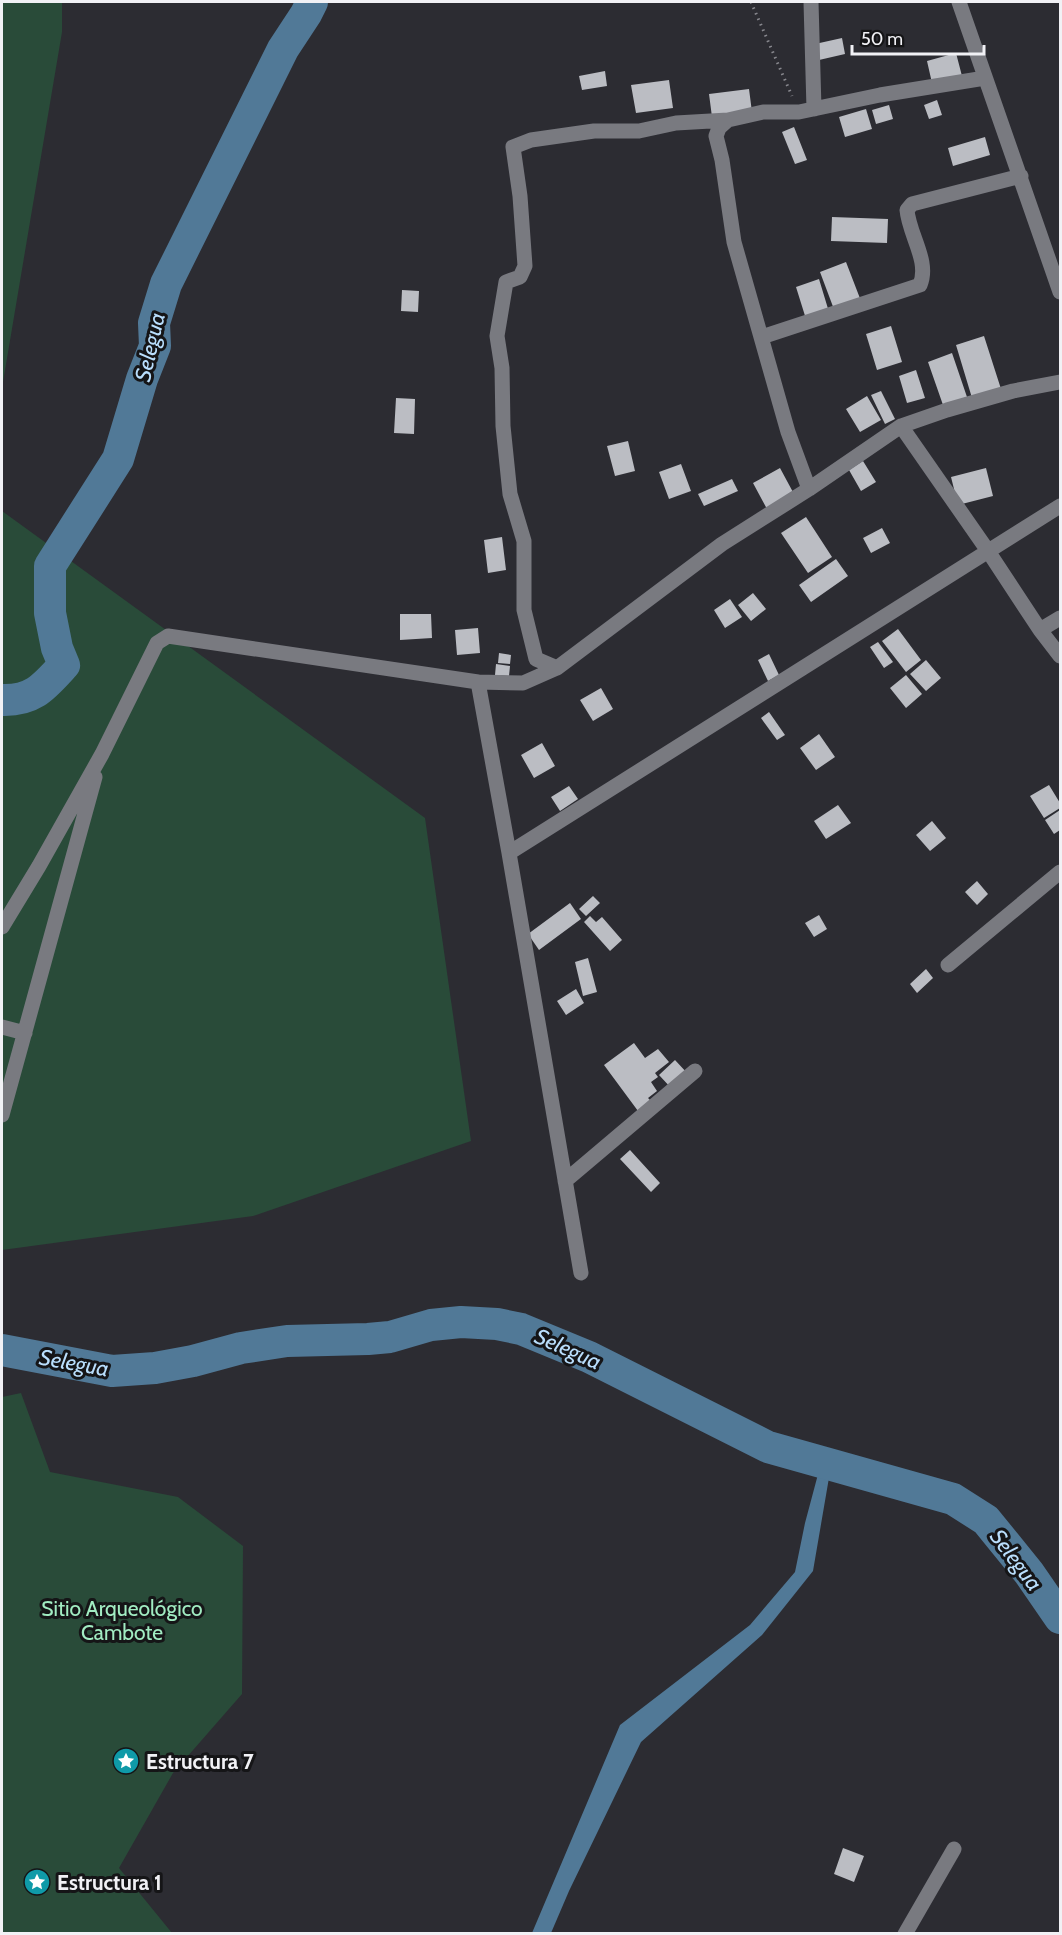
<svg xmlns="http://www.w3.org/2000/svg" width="1062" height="1935" font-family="Cabin,sans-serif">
<rect width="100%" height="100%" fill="#2c2c32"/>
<path fill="#294b39" d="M2 2H62V32L2 388Z
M2 511 425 818 471 1141 253 1216 2 1250Z
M21 1393 50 1472 178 1497 243 1546 242 1694 173 1773 119 1868 172 1933H2V1397Z"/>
<path fill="#517997" d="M821 1463 831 1466 813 1571 762 1635 641 1742 569 1891 551 1933H532L620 1725 750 1625 795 1572 805 1523Z"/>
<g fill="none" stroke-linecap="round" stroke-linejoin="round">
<path stroke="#517997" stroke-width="32" d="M2 700C33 701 44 687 64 665L57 648 50 613V566L118 459 142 379 155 346 154 323 166 284 283 49 306 14 312 2
M2 1350 112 1371 155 1368 193 1361 241 1348 287 1341 368 1339 390 1337 431 1325 461 1322 497 1324 521 1329 589 1357 768 1447 953 1499 986 1520 1029 1573 1060 1618"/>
</g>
<path fill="#bbbdc3" d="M842 38 845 54 819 60 815 44Z
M956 53 962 76 932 83 927 61Z
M605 71 607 86 582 90 579 76Z
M669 80 673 108 636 113 631 85Z
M749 89 752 112 712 117 709 94Z
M937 100 942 115 929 119 924 105Z
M889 105 893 119 876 124 872 110Z
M866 109 872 129 845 137 839 117Z
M794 127 807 160 795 164 782 132Z
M985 137 990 155 953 166 948 148Z
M832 217 888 219 887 243 831 241Z
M846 262 861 301 835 312 820 272Z
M819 279 829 312 806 319 796 287Z
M402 290 419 291 418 312 401 311Z
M891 326 902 362 877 370 866 334Z
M984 336 1001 389 972 398 956 345Z
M952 353 967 397 943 405 928 362Z
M916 370 925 398 907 403 899 376Z
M881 391 895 419 885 424 871 395Z
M867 396 881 420 860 432 846 409Z
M396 398 415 399 414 434 394 433Z
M628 441 635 471 615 476 607 446Z
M863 461 876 482 861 491 849 470Z
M681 464 691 491 669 499 659 472Z
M780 468 794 494 767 509 753 483Z
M986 468 993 496 958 505 951 477Z
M732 479 738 491 704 506 698 494Z
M806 517 832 557 808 573 781 533Z
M882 528 890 543 871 553 863 538Z
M502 537 506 570 488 573 484 540Z
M836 559 848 576 811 602 799 585Z
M753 593 766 609 751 621 738 605Z
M730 599 742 617 725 628 714 610Z
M400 614H431L432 638 400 640Z
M478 628 480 653 457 655 455 630Z
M898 629 921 660 906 672 882 641Z
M878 642 893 662 884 668 870 647Z
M499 653 511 655 510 664 498 663Z
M769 654 779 675 768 681 758 660Z
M926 660 941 678 926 691 910 674Z
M496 664 510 666 509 676 495 675Z
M906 675 922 694 906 708 890 688Z
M601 688 613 709 593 721 580 700Z
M769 712 785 735 777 740 761 718Z
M819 734 835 757 816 770 800 748Z
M542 743 555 766 534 778 521 755Z
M1049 785 1060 803V808L1044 818 1030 796Z
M569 786 578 799 560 811 551 797Z
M838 805 851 823 826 839 814 821Z
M1060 810V830L1054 834 1045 820Z
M932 821 946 838 930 851 916 835Z
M977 881 988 894 977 905 965 892Z
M593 896 600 903 586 916 579 909Z
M570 903 581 919 539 950 528 934Z
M819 915 827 929 814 937 805 923Z
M590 916 596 922 602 917 622 940 610 951 584 922Z
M588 958 597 992 583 996 575 962Z
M926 969 933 978 917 993 910 984Z
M576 989 584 1003 566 1015 557 1001Z
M634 1043 645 1058 658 1049 669 1062 655 1073 658 1077 651 1082 657 1091 648 1098 651 1101 638 1111 604 1065Z
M675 1060 688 1074 672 1089 659 1075Z
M630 1150 660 1183 651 1192 620 1159Z
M843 1848 864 1856 854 1882 834 1874Z"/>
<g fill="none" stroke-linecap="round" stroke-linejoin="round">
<path stroke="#88888e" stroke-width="3" stroke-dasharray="1.5 4.5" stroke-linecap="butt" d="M751 2 792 96"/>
<path stroke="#797a80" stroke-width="15" d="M811 2 814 109
M959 2 1060 292
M762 337 920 285C930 261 909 235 907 210L912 204 1021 176
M901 426 988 551 1040 630 1060 656
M809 489 788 432 734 242 722 160 716 136 719 128 728 120 763 112H799L880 95 985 78
M1040 630 1060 618
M557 668 536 659 524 610V541L510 494 503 426 502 368 497 336 506 282 520 277 525 266 520 196 513 147 531 140 594 131H639L676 123 728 120
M478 682 523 683 557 668 722 544 809 489 901 426 947 410 1013 391 1060 382
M2 927 39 866 102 754 157 643 168 636 478 682 509 853
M948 965 1060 872
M2 1027 25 1033
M2 1115 95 777
M565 1181 695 1071
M581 1273 509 853 1060 506
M905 1934 954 1849"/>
</g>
<defs>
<symbol id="sight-disc" viewBox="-11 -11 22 22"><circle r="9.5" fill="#0f9aa8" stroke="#151517"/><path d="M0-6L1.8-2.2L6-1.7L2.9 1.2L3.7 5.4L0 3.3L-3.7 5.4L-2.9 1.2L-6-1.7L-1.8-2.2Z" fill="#fff"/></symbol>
</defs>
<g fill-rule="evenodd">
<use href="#sight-disc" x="111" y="1746" width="30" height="30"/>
<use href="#sight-disc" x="22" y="1867" width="30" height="30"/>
</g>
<g text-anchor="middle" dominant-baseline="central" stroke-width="6" stroke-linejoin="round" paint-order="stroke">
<g font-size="21" fill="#a1ecc2" stroke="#151517">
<text x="122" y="1608">Sitio Arqueológico<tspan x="122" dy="24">Cambote</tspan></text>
</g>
<g font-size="21" font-weight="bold" fill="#f1f1f5" stroke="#151517" text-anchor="start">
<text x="146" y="1761">Estructura 7</text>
<text x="57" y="1882">Estructura 1</text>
</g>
<g font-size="22" font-style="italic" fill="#b9defc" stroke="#151517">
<text transform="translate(150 347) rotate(-77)">Selegua</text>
<text transform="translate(568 1349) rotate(24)">Selegua</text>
<text transform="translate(74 1363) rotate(10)">Selegua</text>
<text transform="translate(1016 1560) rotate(53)">Selegua</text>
</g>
</g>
<rect width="1062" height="1935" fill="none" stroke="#f1f1f5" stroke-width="6"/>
<path d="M852 45v9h132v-9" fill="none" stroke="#f1f1f5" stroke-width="3"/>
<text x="861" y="45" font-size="18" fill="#f1f1f5" stroke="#151517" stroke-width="4.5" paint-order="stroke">50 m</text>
</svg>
